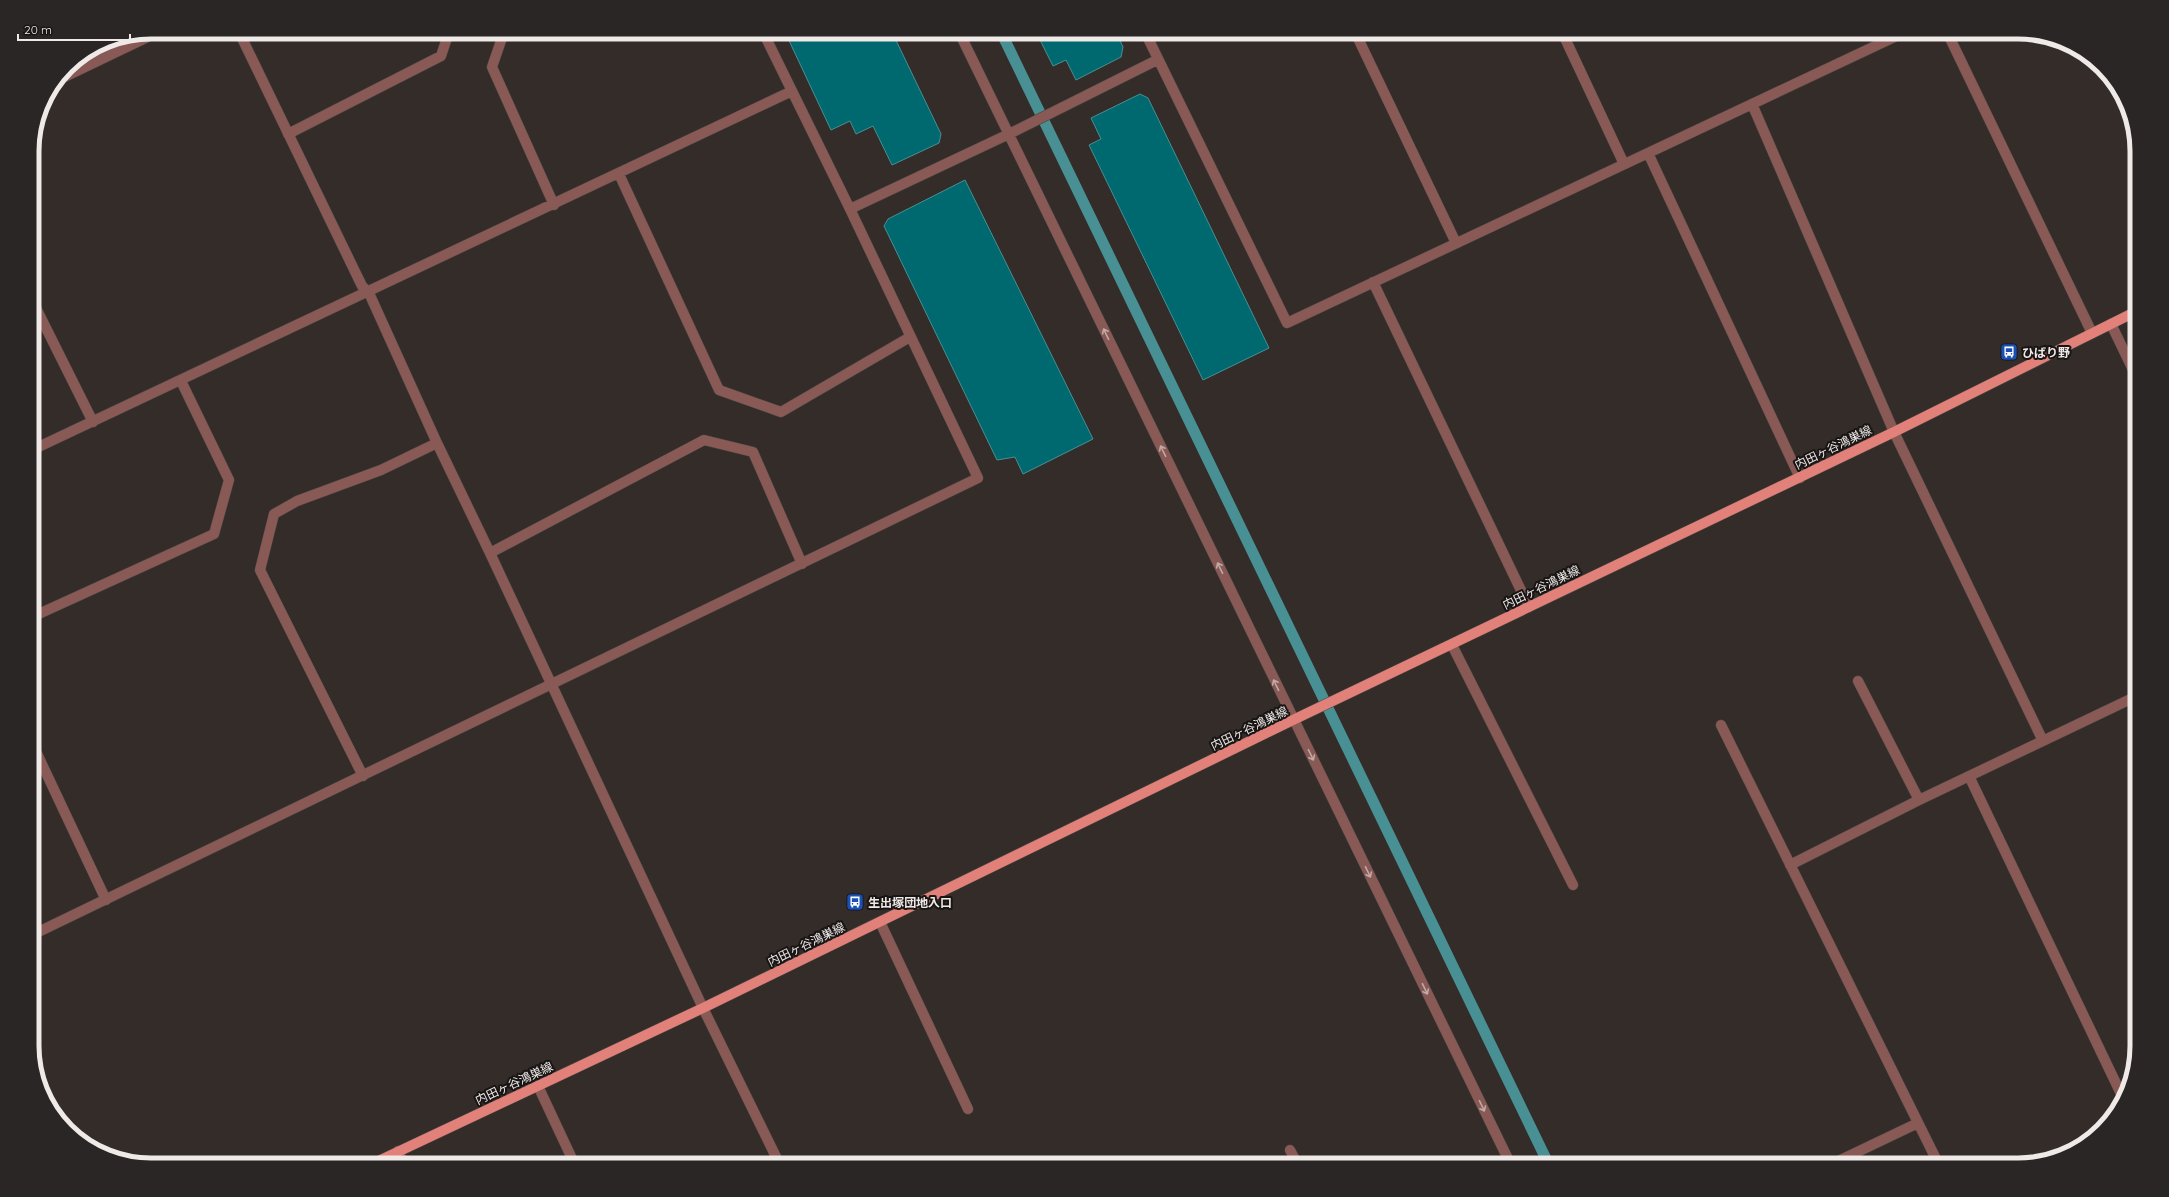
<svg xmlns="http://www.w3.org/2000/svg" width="2169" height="1197" font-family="Quicksand,'Noto Sans JP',sans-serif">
<rect width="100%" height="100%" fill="#332c28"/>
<path fill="#00696f" stroke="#489093" d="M785 32H892L941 134 939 143 892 165 873 126 856 134 850 121 831 130Z
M1036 32H1116L1123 47 1121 57 1076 80 1066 60 1053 66Z
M1140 94 1148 98 1269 348 1203 380 1089 145 1101 139 1091 118Z
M965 180 1093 439 1023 474 1015 457 997 460 884 226 888 219Z"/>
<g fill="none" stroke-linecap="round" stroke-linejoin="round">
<path stroke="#489093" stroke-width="11" d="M1001 32 1549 1165"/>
<defs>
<path id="minor" d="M239 32 362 286 369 293 437 443 490 553 703 1008 780 1165
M504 32 492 67 554 205
M959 32 1511 1165
M1145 32 1287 323 1905 32
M1355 32 1456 243
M1562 32 1624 164
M1947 32 2092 333
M58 80 158 32
M1752 104 1894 432 2043 741
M288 134 441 56 449 32
M1648 153 1800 478
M619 174 719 390 781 412 910 337
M850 209 1009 134 1157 60
M1373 282 1529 607
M32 300 93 422
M2111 324 2137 378
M32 450 792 91
M490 553 704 440 753 452 802 564
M32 617 214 534 229 480 181 381
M1452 645 1573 885
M1858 681 1919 800
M1721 725 1939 1165
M32 743 106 900
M363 776 260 570 274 514 297 501 381 470 437 443
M1969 776 2123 1098
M1790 865 1919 800 2137 696
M880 922 968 1109
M32 935 978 478 850 209 763 32
M538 1086 575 1165
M1290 1150 1298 1165
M398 1151 404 1165
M1830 1165 1918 1123"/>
<path id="major" d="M370 1165 703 1008 1293 720 1894 432 2137 311"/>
</defs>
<use href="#minor" stroke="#4d4743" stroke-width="11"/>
<use href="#major" stroke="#4d4743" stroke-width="11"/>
<use href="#minor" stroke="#885955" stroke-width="10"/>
<use href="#major" stroke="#e1817a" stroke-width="10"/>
</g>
<defs><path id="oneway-shaft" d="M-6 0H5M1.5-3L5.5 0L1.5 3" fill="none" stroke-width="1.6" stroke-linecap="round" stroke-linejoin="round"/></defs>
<g stroke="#c1a9a6">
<use href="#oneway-shaft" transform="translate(1106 334) rotate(-116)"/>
<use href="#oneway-shaft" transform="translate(1163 451) rotate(-116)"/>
<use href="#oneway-shaft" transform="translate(1220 568) rotate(-116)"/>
<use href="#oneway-shaft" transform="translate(1276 685) rotate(-116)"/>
<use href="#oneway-shaft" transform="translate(1311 755) rotate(64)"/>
<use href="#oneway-shaft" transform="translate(1368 872) rotate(64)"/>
<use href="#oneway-shaft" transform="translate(1425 989) rotate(64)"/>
<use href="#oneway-shaft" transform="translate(1482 1106) rotate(64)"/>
</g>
<defs>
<symbol id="bus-square" viewBox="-11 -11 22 22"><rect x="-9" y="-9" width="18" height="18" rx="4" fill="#1a4fb4" stroke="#181514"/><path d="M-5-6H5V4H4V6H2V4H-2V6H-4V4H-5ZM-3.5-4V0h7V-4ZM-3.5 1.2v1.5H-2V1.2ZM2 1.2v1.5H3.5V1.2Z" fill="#fff"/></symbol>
</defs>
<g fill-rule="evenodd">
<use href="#bus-square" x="1999" y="342" width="20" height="20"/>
<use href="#bus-square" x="845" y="892" width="20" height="20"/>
</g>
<g text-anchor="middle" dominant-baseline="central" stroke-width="4" stroke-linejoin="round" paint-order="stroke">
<g font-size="12" font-weight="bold" fill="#efeae8" stroke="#181514" text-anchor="start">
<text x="2022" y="352">ひばり野</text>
<text x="868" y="902">生出塚団地入口</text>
</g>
<g font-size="12" fill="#efeae8" stroke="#181514">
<text transform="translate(1833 447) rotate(-26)">内田ヶ谷鴻巣線</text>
<text transform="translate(1541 587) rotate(-26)">内田ヶ谷鴻巣線</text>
<text transform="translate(1249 728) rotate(-26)">内田ヶ谷鴻巣線</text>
<text transform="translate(806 944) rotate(-26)">内田ヶ谷鴻巣線</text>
<text transform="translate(514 1083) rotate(-25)">内田ヶ谷鴻巣線</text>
</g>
</g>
<path d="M0 0H2169V1197H0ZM151 39H2018A112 112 0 0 1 2130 151V1046A112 112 0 0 1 2018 1158H151A112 112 0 0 1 39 1046V151A112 112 0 0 1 151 39Z" fill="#292625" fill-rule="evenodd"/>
<path fill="none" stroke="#efeae8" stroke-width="5" d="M151 39H2018A112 112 0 0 1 2130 151V1046A112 112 0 0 1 2018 1158H151A112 112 0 0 1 39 1046V151A112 112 0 0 1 151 39Z"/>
<path d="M18 34v6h112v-6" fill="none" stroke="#efeae8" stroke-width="2"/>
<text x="24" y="34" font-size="12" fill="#efeae8" stroke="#181514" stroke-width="3" paint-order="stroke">20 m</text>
</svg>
